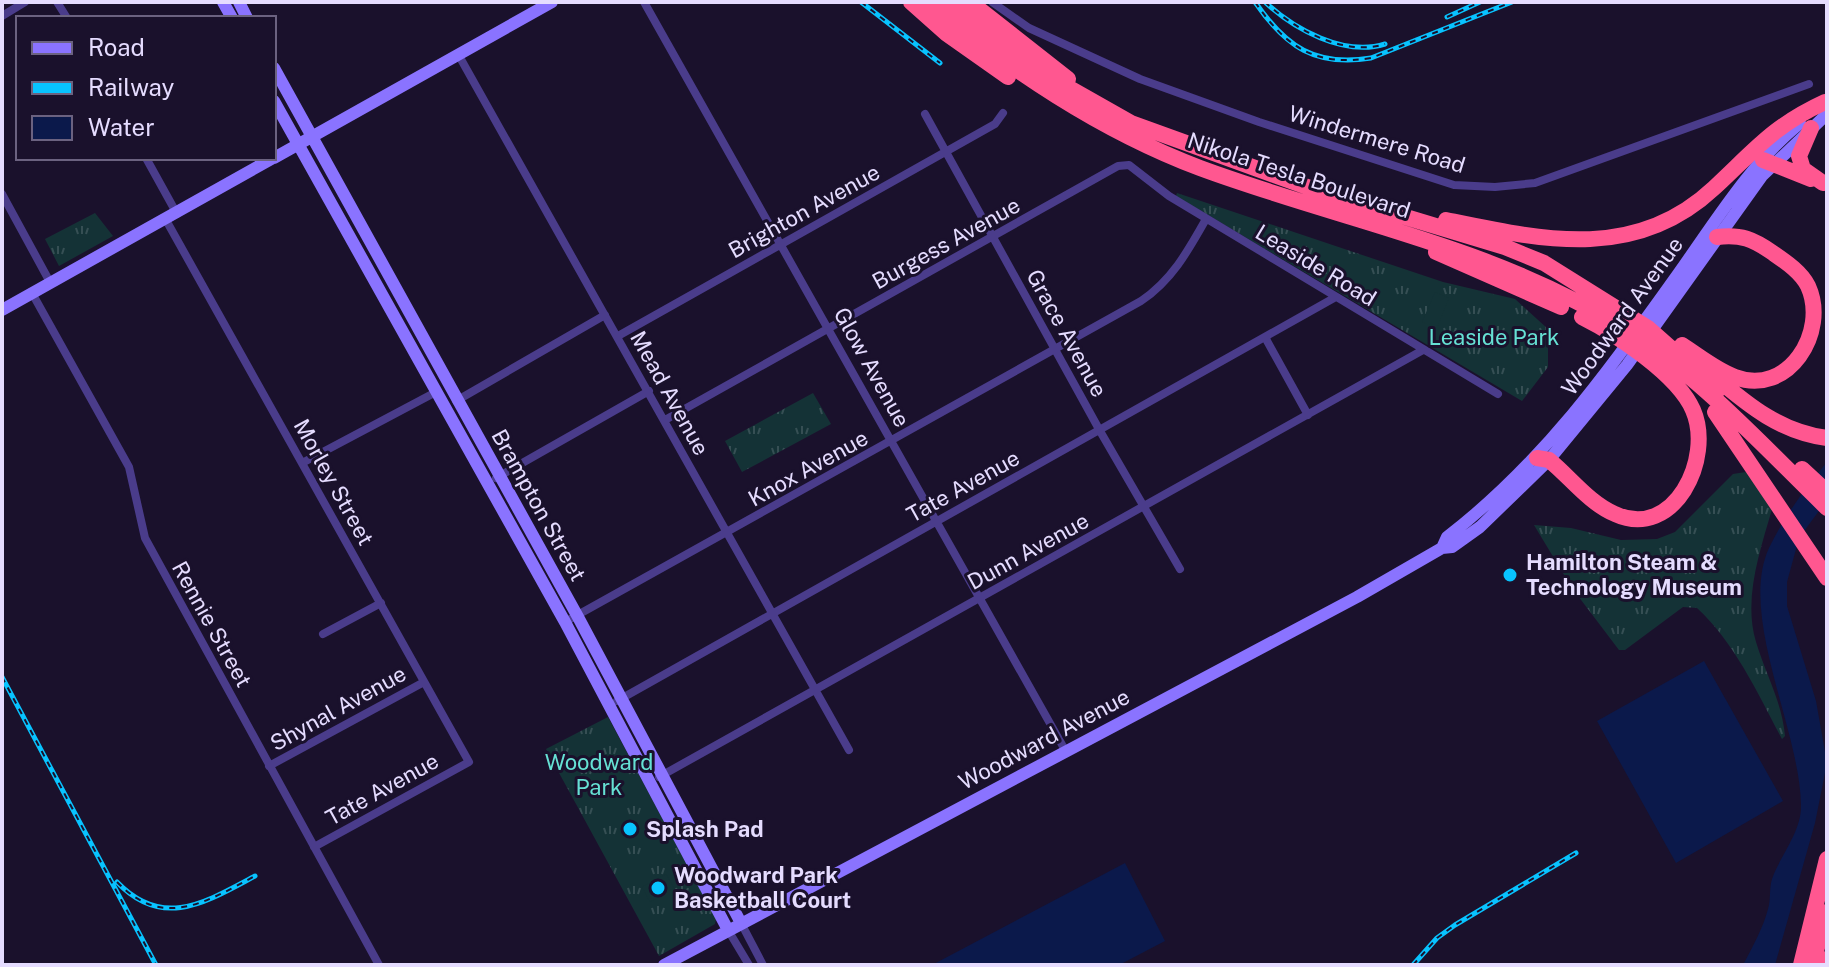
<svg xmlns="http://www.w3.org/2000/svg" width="1829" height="967" font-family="'Public Sans',sans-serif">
<defs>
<pattern id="grass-tufts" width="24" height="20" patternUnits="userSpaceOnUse" patternTransform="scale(2)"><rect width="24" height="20" fill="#143236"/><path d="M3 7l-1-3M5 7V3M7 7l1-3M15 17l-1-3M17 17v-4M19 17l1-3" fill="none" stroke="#364f54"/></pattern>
</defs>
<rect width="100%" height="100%" fill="#1a112c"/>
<path fill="url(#grass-tufts)" d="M1177 193 1443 282 1515 299 1548 329V367L1522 401 1176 196Z
M95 213 113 236 59 266 45 239Z
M813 393 831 424 742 472 725 441Z
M1746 472 1772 509C1760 551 1743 599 1756 642 1766 675 1782 702 1785 736L1782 739C1758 694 1735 643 1697 608L1683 607 1625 650H1619L1572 588 1534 525 1571 528 1621 540 1657 539 1675 532 1733 474Z
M608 717 716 919 715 924 659 956 546 749Z"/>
<path fill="#143236" d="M1435 292 1449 298 1437 328 1422 322Z
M666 874 674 888 650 902 642 887Z"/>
<path fill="#0b194b" d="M1827 462V500L1799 538 1787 582V606L1816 701 1827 763 1815 823 1775 965H1743C1752 948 1763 928 1768 909 1771 900 1769 889 1772 879 1780 856 1802 831 1801 805 1800 730 1738 615 1769 548 1783 518 1806 487 1827 462Z
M1704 661 1783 801 1676 863 1597 721Z
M1125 863 1165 941 1119 965H932Z"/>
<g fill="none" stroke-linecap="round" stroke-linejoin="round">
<path stroke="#4a3c8b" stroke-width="8" d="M57 2 67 18
M644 2 1065 750
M992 2 1029 28 1140 79 1259 122 1454 185 1495 187 1535 183 1809 84
M2 16 25 2
M458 54 849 750
M925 114 1100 431 1180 569
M146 158 177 214
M2 194 51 284
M166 220 469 762 314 847
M32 293 129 467 145 538 379 965
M618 336 995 124 1003 113
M1266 339 1308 415
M456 401 605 315
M665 420 1118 166 1129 165 1169 196 1498 394
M304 462 436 392
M496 478 649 391
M565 622 1141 301C1172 280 1188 251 1206 219
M323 634 381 603
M617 701 1334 298
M269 766 424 682
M659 777 1423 350
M741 923 763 965
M728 930 749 965"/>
<path stroke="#8a73ff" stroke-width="12" d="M223 2 232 18
M239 2 247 18
M274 68 578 617 741 923
M274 101 565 622 728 930
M274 158 552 2
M2 310 273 158
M1442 548 1447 537C1542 464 1609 371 1678 274 1715 222 1750 164 1800 123
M664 965 1357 597 1442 548 1452 547 1480 527 1549 460 1627 365 1762 176 1827 114"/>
<path stroke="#ff5790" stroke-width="16" d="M911 2 947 34 1008 77
M927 2C1010 69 1099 130 1200 168 1343 221 1492 246 1623 328 1699 375 1763 446 1827 508
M947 2 1025 63 1131 123 1313 189 1505 247 1544 263 1648 328 1718 390
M970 2 1068 79
M1811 128 1799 156 1803 169 1823 183
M1763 160 1811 179
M1446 220C1542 240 1635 262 1714 188 1755 150 1773 126 1825 102
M1436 252 1561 307
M1682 345C1699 356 1716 370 1735 377 1788 397 1829 332 1808 286 1801 272 1786 262 1773 253 1753 239 1741 234 1717 237
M1715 377C1749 406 1781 432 1827 438
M1715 412 1827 578
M1537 458 1549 460C1570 477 1589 503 1615 514 1674 541 1714 458 1693 410 1678 375 1616 334 1582 317
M1802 469 1827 492
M1801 965 1827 859
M1812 965 1827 912
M1825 965 1827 959"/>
<defs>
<path id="rail" d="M861 2 940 63
M1255 2C1286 47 1315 67 1371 58L1512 2
M1265 2C1294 29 1344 57 1385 44
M1447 17 1480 2
M2 677 156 965
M117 882C163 930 206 902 255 876
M1413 965 1437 938 1455 925 1576 853"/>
</defs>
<use href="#rail" stroke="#08c3ff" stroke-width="5"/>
<use href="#rail" stroke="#1a112c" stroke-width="2" stroke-dasharray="6" stroke-linecap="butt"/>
</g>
<g fill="#08c3ff" stroke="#1a112c" stroke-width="3">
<circle cx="1510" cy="575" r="8"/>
<circle cx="630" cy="829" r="8"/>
<circle cx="658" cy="888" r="8"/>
</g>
<g text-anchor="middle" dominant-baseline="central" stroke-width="6" stroke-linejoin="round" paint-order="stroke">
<g font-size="22" fill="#e5dcff" stroke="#1a112c">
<text transform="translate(1377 139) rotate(17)">Windermere Road</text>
<text transform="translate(1299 175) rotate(18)">Nikola Tesla Boulevard</text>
<text transform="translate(804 211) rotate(-29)">Brighton Avenue</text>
<text transform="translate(946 243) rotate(-29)">Burgess Avenue</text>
<text transform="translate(1316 265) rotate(31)">Leaside Road</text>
<text transform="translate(1622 316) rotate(-54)">Woodward Avenue</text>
<text transform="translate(1067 333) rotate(61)">Grace Avenue</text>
<text transform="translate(872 367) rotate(61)">Glow Avenue</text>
<text transform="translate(670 393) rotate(61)">Mead Avenue</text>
<text transform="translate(808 468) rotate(-29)">Knox Avenue</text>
<text transform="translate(334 482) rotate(61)">Morley Street</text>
<text transform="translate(963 486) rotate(-29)">Tate Avenue</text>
<text transform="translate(539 505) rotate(61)">Brampton Street</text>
<text transform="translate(1028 551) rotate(-29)">Dunn Avenue</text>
<text transform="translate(212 624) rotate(61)">Rennie Street</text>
<text transform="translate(338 708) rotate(-29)">Shynal Avenue</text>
<text transform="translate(1044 739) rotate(-28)">Woodward Avenue</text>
<text transform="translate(382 789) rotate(-29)">Tate Avenue</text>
</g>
<g font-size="22" fill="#66e1d4" stroke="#1a112c">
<text x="1494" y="337">Leaside Park</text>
<text x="599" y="762">Woodward<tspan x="599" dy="25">Park</tspan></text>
</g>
<g font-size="22" font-weight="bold" fill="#e5dcff" stroke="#1a112c" text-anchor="start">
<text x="1526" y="562">Hamilton Steam &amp;<tspan x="1526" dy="25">Technology Museum</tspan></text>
<text x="646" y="829">Splash Pad</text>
<text x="674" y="875">Woodward Park<tspan x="674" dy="25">Basketball Court</tspan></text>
</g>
</g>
<rect width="1829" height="967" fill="none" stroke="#e5dcff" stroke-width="8"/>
<rect x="16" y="16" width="260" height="144" fill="#1a112c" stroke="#6b6280" stroke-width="2"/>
<rect x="32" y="42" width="40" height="12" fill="#8a73ff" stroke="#6b6280" stroke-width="2"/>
<text x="88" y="56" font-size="24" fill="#e5dcff">Road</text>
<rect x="32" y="82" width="40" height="12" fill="#08c3ff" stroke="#6b6280" stroke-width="2"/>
<text x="88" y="96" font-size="24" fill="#e5dcff">Railway</text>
<rect x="32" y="116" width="40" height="24" fill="#0b194b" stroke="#6b6280" stroke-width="2"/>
<text x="88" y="136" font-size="24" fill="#e5dcff">Water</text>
</svg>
